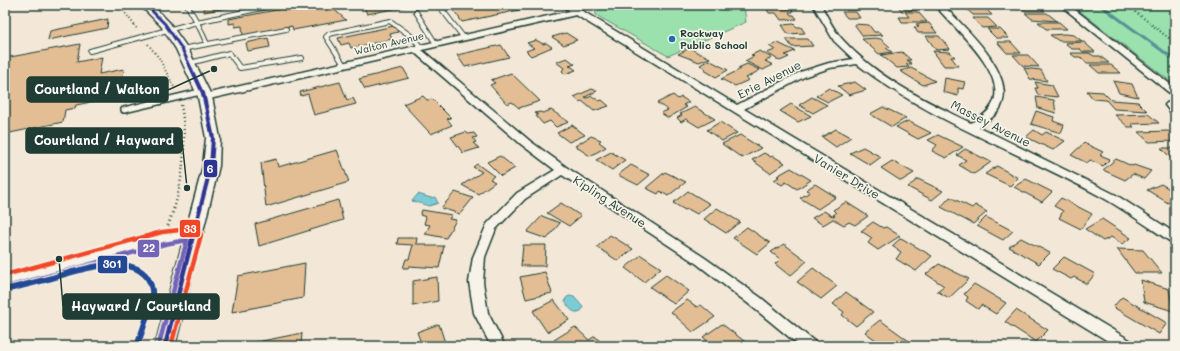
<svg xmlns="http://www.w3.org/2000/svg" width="1180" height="351" font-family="Mali,sans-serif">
<rect width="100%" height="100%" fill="#f3e8d7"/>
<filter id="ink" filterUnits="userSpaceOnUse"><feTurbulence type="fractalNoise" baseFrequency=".025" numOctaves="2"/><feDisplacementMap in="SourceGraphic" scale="8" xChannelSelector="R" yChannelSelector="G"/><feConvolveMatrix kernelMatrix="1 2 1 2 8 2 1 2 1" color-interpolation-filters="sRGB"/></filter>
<g filter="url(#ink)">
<path fill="#9ae1ae" stroke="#5c8f71" d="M595 5H744L746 22 668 56 596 15Z
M1072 5H1175V85Z"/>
<path fill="#7bcbd7" stroke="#569296" d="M418 194 431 198 435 197 438 203 429 206 412 201Z
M569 296 574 297 583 307 581 311C573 315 569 308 565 301L566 298Z"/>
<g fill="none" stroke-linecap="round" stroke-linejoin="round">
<path stroke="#569296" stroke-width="3" d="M1100 5 1175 60"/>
</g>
<path fill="#e3be94" stroke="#1f3d34" d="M204 5H232L233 7 204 12Z
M303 5H329L346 20 293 30 292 26 243 36 242 26 235 27V23L229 24V19Z
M363 5H414L367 14Z
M450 5H470L472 9 490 5H520L524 9 462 22Z
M773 5H789L790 8H774Z
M840 5H861L862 6H855L858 10H846L844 7H841Z
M897 5H912L917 10 902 11Z
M962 5H982L992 15H973Z
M1019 5H1038L1045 11H1025Z
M767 9H792L793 12H789L791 15H794L797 19 781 20 776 13H769Z
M842 12H856L860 18H847Z
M905 12H918L927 22H902L899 17H909Z
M1025 13H1047L1057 21 1032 19Z
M973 18H988L997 27 982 28Z
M108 19 107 28 48 40 50 31Z
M1038 22H1059L1067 29H1046Z
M929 23 937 33H918L914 27H919L916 24Z
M794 24 797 27H801L805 33 788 34 782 25Z
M854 24 869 25 874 32H879L883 35 863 36Z
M394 26 398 32 390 34 392 39 351 48 349 43 341 45 338 38Z
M987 29H1000L1009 38H996Z
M566 33 577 40 564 45 552 37Z
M1065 34 1074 35 1082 41H1059L1050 35Z
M926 36H939L950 49 936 50Z
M268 38 270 47 248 51 246 43Z
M875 38 881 39 890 47 886 48 892 52 879 54 862 39Z
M786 39H808L813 46 792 47Z
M536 40 543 44 546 43 552 47 531 56 526 51 534 48 527 43Z
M997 42H1011L1021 53H1007Z
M1084 42 1095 52H1083L1080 49H1072L1065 43Z
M778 43 795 51 785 55 789 57 780 61 767 53 775 50 769 46Z
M80 44 77 62 102 57 99 74 124 69 122 83 99 88 97 101 76 105 75 108 65 110 63 122 5 134V58Z
M501 45 509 57 465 67 457 55Z
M690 48 700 54H702L710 58 699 62 678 54Z
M760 51 772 58 765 61 773 65 763 70 745 61 754 56 751 55Z
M933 51 950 52 955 57H951L958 66H944Z
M902 52 911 60H907L912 64H906L909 67 897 68 881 55Z
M1070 53H1089L1094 56H1100L1109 63H1087L1080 57H1075Z
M1013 55H1028L1039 67 1023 66Z
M567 58 575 64 569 66 572 67 576 70 565 74 562 71 564 68 556 62Z
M709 60 728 70 716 77 704 70 706 69 700 65Z
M747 64 760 70 746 78 749 80 735 86 721 79 741 69 738 68Z
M1090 65H1111L1121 73H1099Z
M403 68 409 78 365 89 359 79Z
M911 68 935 81 923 85 900 71Z
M1024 68 1041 70 1047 81 1030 79Z
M511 73 540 101 519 108 512 102 507 104 490 85 495 83 491 80Z
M945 78 965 82 963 89 958 88V96L943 92Z
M1113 81 1132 84 1138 97 1119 93Z
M340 82 347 100 353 98 356 104 314 115 308 94 301 96 300 92Z
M855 82 866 90 849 95 838 86Z
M1035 82 1052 85 1058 97 1038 95 1035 88H1038Z
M829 88 842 95 828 102 816 96Z
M592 89 597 91 585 97 587 98 592 96 599 101 602 100 609 106 594 111 582 101 580 102 574 97Z
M1087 91 1103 92 1111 100 1138 102 1147 111 1114 109 1106 100 1093 99Z
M673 95 678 99 681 97 689 102 683 105 687 107 668 118 661 113 668 110 657 103Z
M423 96 427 100 432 99 451 118 447 119 452 125 431 134 403 104Z
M812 97 827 105 813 113 799 105Z
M1036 97 1054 100 1056 113 1038 108Z
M791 104 811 116 798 122 780 111Z
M695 107 715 119 699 127 686 119 681 122 677 118 682 115 680 114Z
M883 107 906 118 892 127 870 114Z
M551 110 569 122 556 127 550 121 543 124 536 116 538 115 535 113 540 112 543 113Z
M1036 111 1054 117 1053 121 1064 125 1061 133 1031 124Z
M1148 114 1159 123 1131 124 1134 127H1128L1115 115Z
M908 121 931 133 918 139 896 127Z
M720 122 737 133 722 141 707 130Z
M572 125 585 135 569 142 557 133Z
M836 129 851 137 836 147 822 137Z
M1034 130 1042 135 1046 132 1065 141 1053 150 1026 137Z
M1168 131 1175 137V141L1149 142 1138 132Z
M466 132 468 134 474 133 477 137 473 138 476 142 473 143 479 148 463 153 451 137Z
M740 135 761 148 742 158 722 144Z
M938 135 963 147 946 158 932 151 937 145 928 140Z
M591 136 601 140 599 142 606 147 590 156 575 146Z
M1084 143 1103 152 1100 155 1110 159 1103 166 1090 160 1087 163 1071 155Z
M863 147 881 157 870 165 850 153Z
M1161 148H1175V159H1172Z
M965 149 991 162 974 174 959 165 966 160 957 155Z
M337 150 349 182 266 207 261 163 276 159 278 167Z
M611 152 625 160 612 170 596 160Z
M764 153 771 157 773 156 785 163 770 173 752 160Z
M500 156 515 168 501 176 487 162Z
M1116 159 1132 166 1134 165 1151 171 1144 179 1133 174 1125 180 1103 170Z
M892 161 914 173 901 181 881 168Z
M477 164 494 176 490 179 495 182 478 194 462 185 482 172 473 167Z
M631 165 650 175 638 185 618 175Z
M997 166 1018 178 1010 186 985 174Z
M791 168 811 180 797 189 786 182 782 185 774 180 779 177 777 176Z
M665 172 686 182 668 196 660 191 658 194 646 188Z
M918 179 943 191 932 200 908 187Z
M1026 179 1052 192 1042 202 1014 187Z
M815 184 836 197 818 209 800 198 810 192 806 190Z
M1161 184 1175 192V200L1168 203 1147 190Z
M688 191 710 204 697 214 688 209 685 210 673 203Z
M455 192 473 198 460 214 441 208Z
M950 197 972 208 975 205 987 212 973 224 941 207Z
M1061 198 1092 214 1081 229 1059 218 1063 211 1054 206Z
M338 200 343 220 259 246 255 224Z
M846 202 868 216 855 225 849 222 844 225 833 219 823 225 812 218 824 211 834 217 835 216 833 215 836 213 833 210Z
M561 203 581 216 569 226 547 213Z
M717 208 740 222 726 233 704 219Z
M422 210 452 215 449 219 456 220 446 238 425 234 430 225 424 224 426 217 420 215Z
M542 216 560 223 547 239 527 232Z
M986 217 1013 231 1003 240 977 226Z
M1102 219 1131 238 1122 244 1111 237 1103 241 1085 229Z
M873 222 883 228 886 227 900 236 878 250 868 243 872 238 861 231Z
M747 227 770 243 757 254 733 238Z
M610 235 633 249 618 261 597 247Z
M398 238H417L416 244H426V246H444L439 268 409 266 408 268H403L406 259H409L413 245 397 244Z
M901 238 932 256 916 271 896 259 901 252 892 246Z
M1021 238 1050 253 1039 264 1009 247Z
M784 244 807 261 790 276 775 264 780 259 771 252Z
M523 245H546L545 266H521Z
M1117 249 1143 250 1162 273H1135Z
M641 255 661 268 644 282 625 268Z
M1064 257 1095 274 1087 284 1074 277 1071 279 1052 269Z
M305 263 303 298 232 312 238 276Z
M939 264 969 279 949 298 937 291 944 286 926 274Z
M813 268 837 286 821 299 797 282Z
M545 272 552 293 526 299 520 277Z
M666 275 689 291 674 304 650 287Z
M437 277 438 301 413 306V281Z
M1141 280 1169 289 1173 311 1144 302Z
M974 284 1006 303 996 314 981 305 978 309 966 301 968 297 964 294Z
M846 292 873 312 856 326 842 315 844 312 833 304Z
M1122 297 1167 323 1159 334 1113 307Z
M554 300 569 320 547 332 533 311Z
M687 300 697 307 701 305 715 317 693 332 671 312Z
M1016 310 1048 330 1036 342 1005 322Z
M880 320 909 341 904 346 875 345 877 341 865 332Z
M439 324 446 346H422L417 332Z
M722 324 748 344 745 346H713L703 337Z
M575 327 589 340 595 336 604 346H558L554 340Z
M302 333 301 346H237Z"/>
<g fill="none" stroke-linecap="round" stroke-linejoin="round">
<defs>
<path id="service-far1" d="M187 5 197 22 276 5
M440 7 464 38
M416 12 436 44
M182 49 286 29
M90 51 197 22 207 44
M190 63 229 53 240 68 302 58
M344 65 326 37 329 34 390 21 411 36 421 47
M192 94 202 91"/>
<path id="service" d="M124 110 196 93"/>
<path id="minor" d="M561 5H570L581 10 737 105 800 72 829 63 853 59 834 41 813 5H821C827 16 833 29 842 39 877 78 924 100 971 123 978 119 988 113 992 105 1010 74 952 27 935 5H943C964 27 1014 71 1002 104 999 114 987 121 979 127L1116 195 1175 233V243L1171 242C1150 228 1129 213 1107 200 1025 154 932 123 857 64L830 68 806 76 744 109 1133 342 1135 346H1116L576 15 422 50 530 141 566 167 705 258 760 297 815 342 817 346H800L750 305 697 264 562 175 525 199 496 229 485 257 483 282 488 313 505 346H491L474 313 469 282 473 257 487 224 517 193 555 170 522 145 414 52 205 100 200 97 205 94 570 11Z
M1060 5H1069L1175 88V96L1172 95Z
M1175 100V115L1172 114 1165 105 1167 103Z"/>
<path id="tertiary" d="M195 227 200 229 203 233 200 237 164 244 5 287V275L164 232Z"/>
<path id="secondary" d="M140 5H152L169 22 188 49 212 97 220 138 219 166 175 346H155L203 166 206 138 198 97 176 49 161 26Z"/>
</defs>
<use href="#service-far1" stroke="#1f3d34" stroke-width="6"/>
<use href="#service" stroke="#1f3d34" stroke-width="8"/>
<use href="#minor" stroke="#1f3d34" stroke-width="3"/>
<use href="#tertiary" stroke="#1f3d34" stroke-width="3"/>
<use href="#secondary" stroke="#1f3d34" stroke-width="3"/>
<path stroke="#1f3d34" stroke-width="2" stroke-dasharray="1 2.5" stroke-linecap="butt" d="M119 5 138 30
M1127 5 1175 43
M148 44 159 58 175 89"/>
<path stroke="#1f3d34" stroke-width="2.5" stroke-dasharray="1 3" stroke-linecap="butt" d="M174 209C184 175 187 139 181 105"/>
<path stroke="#1f3d34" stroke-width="3" stroke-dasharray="1 3.5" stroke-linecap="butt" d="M168 226 174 208"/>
<use href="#service-far1" stroke="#f7f3e8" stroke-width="4"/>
<use href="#service" stroke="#f7f3e8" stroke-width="5"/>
<use href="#minor" fill="#f7f3e8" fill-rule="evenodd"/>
<use href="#tertiary" fill="#f7f3e8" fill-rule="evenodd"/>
<use href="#secondary" fill="#f7f3e8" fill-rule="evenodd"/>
<defs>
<path id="bus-1-far2" d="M146 5 165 24 182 49 203 94"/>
<path id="bus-1-far1" d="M200 209 211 166 213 138 203 93"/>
<path id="bus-1" d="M165 346 200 208"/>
<path id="bus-2" d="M7 287 165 244 187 240 159 344"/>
<path id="bus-3" d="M5 275 162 232 198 228 201 235 171 346"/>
</defs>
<use href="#bus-1-far2" stroke="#f7f3e8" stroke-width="5.5"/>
<use href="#bus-1-far1" stroke="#f7f3e8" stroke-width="7"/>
<use href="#bus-1" stroke="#f7f3e8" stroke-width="8"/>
<use href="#bus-2" stroke="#f7f3e8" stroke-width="8"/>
<use href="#bus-3" stroke="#f7f3e8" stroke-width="8"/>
<use href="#bus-1-far2" stroke="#2e3491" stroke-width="3"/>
<use href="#bus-1-far1" stroke="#2e3491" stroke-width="4"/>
<use href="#bus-1" stroke="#2e3491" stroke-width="4.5"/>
<use href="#bus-2" stroke="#7364b8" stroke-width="4.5"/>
<use href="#bus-3" stroke="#f14625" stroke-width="4.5"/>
<defs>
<path id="rail-1" d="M5 290C21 286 37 282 52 278 78 270 145 247 152 290 154 301 141 334 137 346"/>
</defs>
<use href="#rail-1" stroke="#f7f3e8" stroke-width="9"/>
<use href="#rail-1" stroke="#244895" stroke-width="6"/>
</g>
</g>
<circle fill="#1f6fb2" stroke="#f7f3e8" stroke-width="1.5" cx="672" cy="39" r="4"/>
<g text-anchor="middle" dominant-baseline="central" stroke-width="3.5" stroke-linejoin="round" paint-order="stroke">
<g font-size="10" font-weight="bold" fill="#1f3d34" stroke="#f7f3e8" text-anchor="start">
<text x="680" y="33">Rockway<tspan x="680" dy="12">Public School</tspan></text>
</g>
<g font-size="10" fill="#1f3d34" stroke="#f7f3e8">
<text transform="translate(389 43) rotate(-13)">Walton Avenue</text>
</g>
<g font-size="12" fill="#1f3d34" stroke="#f7f3e8">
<text transform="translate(769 79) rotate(-27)">Erie Avenue</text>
<text transform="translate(991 123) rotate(27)">Massey Avenue</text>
<text transform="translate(847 176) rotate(31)">Vanier Drive</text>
<text transform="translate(610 201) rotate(33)">Kipling Avenue</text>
</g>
</g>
<path fill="none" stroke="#1f3d34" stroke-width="1.5" d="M214 69L168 90M187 188L182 140M59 259L63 306"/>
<g fill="#1f3d34" stroke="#f7f3e8" stroke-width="1.5">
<circle cx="214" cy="69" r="4"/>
<circle cx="187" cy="188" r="4"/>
<circle cx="59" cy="259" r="4"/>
</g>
<g fill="#1f3d34" stroke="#1f3d34" stroke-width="1.5">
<rect x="27" y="77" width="141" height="25" rx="4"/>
<rect x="26" y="128" width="156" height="25" rx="4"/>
<rect x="63" y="294" width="156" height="25" rx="4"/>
</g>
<g font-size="13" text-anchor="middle" font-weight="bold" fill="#fff">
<text x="97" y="94">Courtland / Walton</text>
<text x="104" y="145">Courtland / Hayward</text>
<text x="141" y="311">Hayward / Courtland</text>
</g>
<g stroke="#f7f3e8" stroke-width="1.5">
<rect x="203" y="159" width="15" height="19" rx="4" fill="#2e3491"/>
<rect x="179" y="219" width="22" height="19" rx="4" fill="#f14625"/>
<rect x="137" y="239" width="23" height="19" rx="4" fill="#7364b8"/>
<rect x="97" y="255" width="31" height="19" rx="4" fill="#244895"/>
</g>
<g font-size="11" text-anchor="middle" font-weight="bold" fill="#fff">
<text x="210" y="173">6</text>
<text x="190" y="233">33</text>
<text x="149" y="252">22</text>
<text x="112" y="268">301</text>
</g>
<rect width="1180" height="351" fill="none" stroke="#f7f3e8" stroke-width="20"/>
<rect x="10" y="10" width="1160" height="331" fill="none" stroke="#1f3d34" stroke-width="1.5" filter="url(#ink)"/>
</svg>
